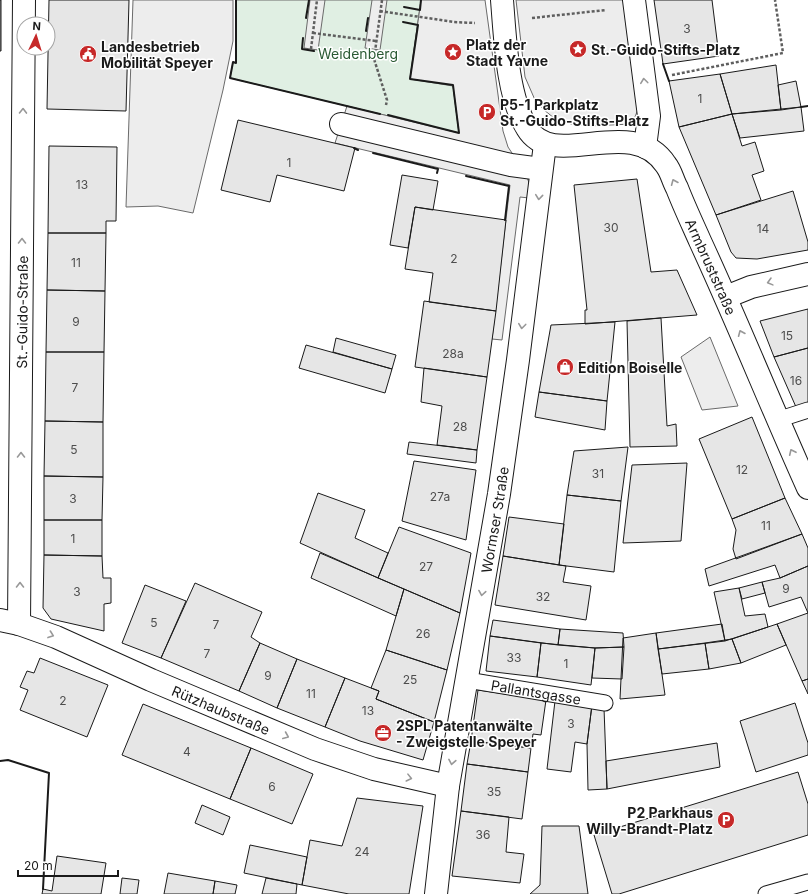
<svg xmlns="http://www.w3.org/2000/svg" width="808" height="894" font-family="Inter,sans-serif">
<rect width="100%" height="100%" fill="#fff"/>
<path fill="#e0efe3" stroke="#6a6a6a" d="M236 0H421L410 78 453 85 459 133 230 78 233 62 236 63Z"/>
<path fill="#ededed" stroke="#6a6a6a" d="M133 0H233V41L223 90 193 213 158 206 126 207Z
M310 0H325L318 50 304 48Z
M372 0H387L380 50 365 48Z
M421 0H485L503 131 508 147 526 174 529 183V198L520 197 502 340 492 339 510 185 335 143 347 106 459 133 453 86 410 79Z
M516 0H628L639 107 632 124 588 126 571 124 554 118 544 110 535 100 525 77Z
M710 337 738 406 702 410 681 357Z"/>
<path fill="#e6e6e6" stroke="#1a1a1a" d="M0 0H1V51H0Z
M49 0H129L126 111 47 109Z
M654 0H712L719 56 663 64Z
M776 65 781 110 732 114 720 74Z
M720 74 732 114 679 127 669 81Z
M796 81 801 107 781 110 778 85Z
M801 107 804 131 740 138 732 114Z
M732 114 742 146 755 142 764 171 752 175 761 200 716 215 679 127Z
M238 120 355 148 344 191 277 175 270 202 221 190Z
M49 146 117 147 116 221H106V233H48Z
M402 175 438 181 433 210 415 207 408 248 390 245Z
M637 179 651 272 677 270 697 315 585 324V310H587L574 185Z
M793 191 808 242V250L757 259 736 258 731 252 716 215Z
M415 207 506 220 496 311 429 302 433 273 405 269Z
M48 233H106L105 291 47 290Z
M47 290 105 291 104 352H46Z
M424 301 496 311 487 377 415 367Z
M808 309V348L774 357 760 321Z
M661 318 667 426 676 424 677 446 630 447 627 321Z
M615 322 607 401 539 392 551 325Z
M336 338 396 355 392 369 333 352Z
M306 345 392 369 385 393 299 368Z
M808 348V403L796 407 774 357Z
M46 352H104L103 422 45 421Z
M424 368 487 377 477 450 437 445 442 406 421 402Z
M539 392 607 401 605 430 535 417Z
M752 417 785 498 732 519 699 439Z
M45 421 103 422V477L44 476Z
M409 442 477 450 476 463 407 454Z
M628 447 621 501 567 495 574 451Z
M414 461 476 470 466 540 402 521Z
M687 463 681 541 623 543 632 465Z
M44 476 103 477 102 520H44Z
M318 493 365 510 355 538 388 553 378 578 300 543Z
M567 495 621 501 614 572 559 565Z
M785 498 802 534 736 559 733 549 736 530 732 519Z
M509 517 564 524 559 565 503 556Z
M44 520H102V556L44 555Z
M399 527 471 553 460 613 378 578Z
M802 534 808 548V566L780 578 775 565 709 586 705 569Z
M320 553 404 589 396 616 311 578Z
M44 555 102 556 103 578H111V603L104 604V631L51 619 43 608Z
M503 556 566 566 563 582 591 586 586 620 495 605Z
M808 566V613L801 597 769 607 762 582 780 578Z
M762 582 765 593 742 599 739 588Z
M195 583 262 612 251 637 260 643 239 691 161 658Z
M145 585 186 601 161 658 122 643Z
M739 588 745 616 765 614 768 627 725 641 714 592Z
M404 589 460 613 447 670 386 650Z
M808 613V679L802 681 777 624Z
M493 620 560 629 558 645 490 636Z
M722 624 725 641 658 649 656 633Z
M777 624 786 645 741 663 732 639Z
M560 629 623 633 624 647 595 648 558 645Z
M656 633 665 695 620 699 623 638Z
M490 636 541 643 537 677 486 671Z
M732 639 741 663 709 669 705 643Z
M260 643 297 659 277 708 239 691Z
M541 643 595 648 591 685 537 677Z
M705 643 709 669 662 674 658 649Z
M624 647 622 679 592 678 595 648Z
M386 650 447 670 434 722 376 699 379 691 371 688Z
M40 658 108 685 87 737 20 710 28 690 20 687 27 671 34 673Z
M297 659 345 678 325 727 277 708Z
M345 678 379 691 376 699 434 722 423 760 360 741 325 727Z
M808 679V694L802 681Z
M478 690 546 700 541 735 533 734 531 748 471 741Z
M555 701 592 705 587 744 575 742 571 772 547 769Z
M795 703 808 743V755L756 772 740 721Z
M143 704 251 748 230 799 122 755Z
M592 705 604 708 607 789 588 790 587 744Z
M471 741 531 748 528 772 467 764Z
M717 743 720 767 607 789 606 761Z
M251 748 313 774 292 824 230 799Z
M467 764 528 772 522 819 461 811Z
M798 772 808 804V835L619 894H612L594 835Z
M357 798 423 806 409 894H349L302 885 310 840 342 846Z
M202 805 230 817 223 835 195 823Z
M461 811 509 817 506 852 524 854 520 883 452 876Z
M542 826H579L588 894H530L540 885Z
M250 845 307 857 302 885 244 873Z
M57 856 106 863 101 894H42L43 889 52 891Z
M168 873 215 881 213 894H164Z
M122 878 139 880 137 894H120Z
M266 878 297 884 296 894H262Z
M215 881 237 885 235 894H213Z"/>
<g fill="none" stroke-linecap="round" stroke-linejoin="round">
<defs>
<g id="service">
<path d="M777 420 808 410"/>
<path id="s1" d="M467 680 605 703"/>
<path d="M766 894 808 882"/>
</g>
<g id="minor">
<path id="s2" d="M502 0C505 36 507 97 527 128 554 173 631 112 666 165 671 171 673 181 677 188 684 206 692 223 700 241 738 323 771 406 808 488"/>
<path d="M634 0 649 116 645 147"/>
<path d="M341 124 511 165 541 169"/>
<path d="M726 297 751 287 808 274"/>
<path id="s3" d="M0 620 19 624 56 637 151 680 315 749 374 769 448 786"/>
<path id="s4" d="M19 624 24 0"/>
<path id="s5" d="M436 894 448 786 499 494 518 360 545 144"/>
</g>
</defs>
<use href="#service" stroke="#1a1a1a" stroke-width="17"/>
<use href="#minor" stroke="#1a1a1a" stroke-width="24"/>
<path stroke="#5f5f5f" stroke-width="2.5" stroke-dasharray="3 2" stroke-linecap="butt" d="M382 0 374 59 387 100 386 105
M380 11 454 22 475 23
M532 18 606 10
M313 33 376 41
M311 49 317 0
M672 75 783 53 775 0"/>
<use href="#service" stroke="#fff" stroke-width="15"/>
<use href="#minor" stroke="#fff" stroke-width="22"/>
<path stroke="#1a1a1a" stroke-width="2" d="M236 0V63L233 62 230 78 380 114
M404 7 420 10 421 0
M306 18 309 0
M366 31 368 18
M303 38 302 49 314 51
M663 64 669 81
M801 107 808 106
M388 115 459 133 453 85 410 79 418 25 403 22
M354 148 358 150
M373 153 438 169 437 173
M466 176 509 186 505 220
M0 761 8 760 49 773 43 889"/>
</g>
<defs><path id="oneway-chevron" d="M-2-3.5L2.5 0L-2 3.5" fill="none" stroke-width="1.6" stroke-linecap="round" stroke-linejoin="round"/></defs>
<g stroke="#989898">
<use href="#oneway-chevron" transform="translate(644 81) rotate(-97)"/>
<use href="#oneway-chevron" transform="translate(23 111) rotate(-89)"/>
<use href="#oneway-chevron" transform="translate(674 182) rotate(-113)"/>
<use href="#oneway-chevron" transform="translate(539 197) rotate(96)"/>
<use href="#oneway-chevron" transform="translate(22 241) rotate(-90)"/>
<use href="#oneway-chevron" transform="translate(770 282) rotate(165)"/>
<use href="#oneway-chevron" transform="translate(522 326) rotate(97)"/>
<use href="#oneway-chevron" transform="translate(741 333) rotate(-113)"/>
<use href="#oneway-chevron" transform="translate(792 452) rotate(-115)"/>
<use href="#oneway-chevron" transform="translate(21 455) rotate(-90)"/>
<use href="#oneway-chevron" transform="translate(20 585) rotate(-90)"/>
<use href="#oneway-chevron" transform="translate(482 593) rotate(99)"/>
<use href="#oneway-chevron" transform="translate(51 635) rotate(20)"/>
<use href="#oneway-chevron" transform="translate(286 736) rotate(23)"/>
<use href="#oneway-chevron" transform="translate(452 762) rotate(100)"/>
<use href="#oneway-chevron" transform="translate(409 778) rotate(14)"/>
</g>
<defs>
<symbol id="sight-disc" viewBox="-11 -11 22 22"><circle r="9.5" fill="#c62828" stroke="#fff"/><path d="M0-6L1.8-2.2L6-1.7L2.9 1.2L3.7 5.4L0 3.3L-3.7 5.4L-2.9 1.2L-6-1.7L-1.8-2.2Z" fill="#fff"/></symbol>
<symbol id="civic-disc" viewBox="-11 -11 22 22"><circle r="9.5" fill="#c62828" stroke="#fff"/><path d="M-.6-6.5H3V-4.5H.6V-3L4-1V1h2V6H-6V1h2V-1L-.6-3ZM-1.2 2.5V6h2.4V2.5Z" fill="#fff"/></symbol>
<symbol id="parking-disc" viewBox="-11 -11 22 22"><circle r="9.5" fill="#c62828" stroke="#fff"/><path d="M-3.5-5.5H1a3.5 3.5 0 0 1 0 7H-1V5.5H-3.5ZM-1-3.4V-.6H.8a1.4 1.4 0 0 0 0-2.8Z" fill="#fff"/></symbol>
<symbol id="shop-disc" viewBox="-11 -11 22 22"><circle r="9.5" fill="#c62828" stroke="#fff"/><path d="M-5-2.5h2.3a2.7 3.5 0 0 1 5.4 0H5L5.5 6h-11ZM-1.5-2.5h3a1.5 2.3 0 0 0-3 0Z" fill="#fff"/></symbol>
<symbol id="office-disc" viewBox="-11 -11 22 22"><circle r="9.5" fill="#c62828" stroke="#fff"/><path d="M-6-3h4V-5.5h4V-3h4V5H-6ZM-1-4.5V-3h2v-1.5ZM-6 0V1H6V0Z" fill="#fff"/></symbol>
</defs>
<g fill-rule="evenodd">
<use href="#sight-disc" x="568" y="39" width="20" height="20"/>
<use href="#sight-disc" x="443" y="42" width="20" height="20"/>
<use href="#civic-disc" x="78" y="44" width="20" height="20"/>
<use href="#parking-disc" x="477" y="102" width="20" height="20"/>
<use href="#shop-disc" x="555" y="357" width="20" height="20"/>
<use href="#office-disc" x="373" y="723" width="20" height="20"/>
<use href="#parking-disc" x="716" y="810" width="20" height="20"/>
</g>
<g text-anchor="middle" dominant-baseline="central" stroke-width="3" stroke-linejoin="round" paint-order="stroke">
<g font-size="12" fill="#4d4d4d">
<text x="687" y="28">3</text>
<text x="700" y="98">1</text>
<text x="289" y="162">1</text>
<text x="82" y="184">13</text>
<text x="611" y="227">30</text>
<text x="763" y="228">14</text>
<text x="454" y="258">2</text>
<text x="76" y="262">11</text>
<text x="76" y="321">9</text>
<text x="787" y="335">15</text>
<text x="453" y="353">28a</text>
<text x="796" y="380">16</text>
<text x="75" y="387">7</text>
<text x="460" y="426">28</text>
<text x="74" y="449">5</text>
<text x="742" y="469">12</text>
<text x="598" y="473">31</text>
<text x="440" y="496">27a</text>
<text x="73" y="498">3</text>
<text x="766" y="525">11</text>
<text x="73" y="538">1</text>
<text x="426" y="566">27</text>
<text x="786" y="588">9</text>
<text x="77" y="591">3</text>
<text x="543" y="596">32</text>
<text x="154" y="622">5</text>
<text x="216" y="624">7</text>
<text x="423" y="633">26</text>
<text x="207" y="653">7</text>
<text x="514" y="657">33</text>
<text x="566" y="663">1</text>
<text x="268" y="675">9</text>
<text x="410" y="679">25</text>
<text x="311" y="693">11</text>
<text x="63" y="700">2</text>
<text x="368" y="710">13</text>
<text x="571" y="723">3</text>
<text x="187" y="751">4</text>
<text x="272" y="786">6</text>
<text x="494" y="791">35</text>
<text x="483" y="834">36</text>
<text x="362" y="851">24</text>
</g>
<g font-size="14" font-weight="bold" fill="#1a1a1a" stroke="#fff" text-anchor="start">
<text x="466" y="44">Platz der<tspan x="466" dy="16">Stadt Yavne</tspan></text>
<text x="101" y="46">Landesbetrieb<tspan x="101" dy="16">Mobilität Speyer</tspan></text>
<text x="591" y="49">St.-Guido-Stifts-Platz</text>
<text x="500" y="104">P5-1 Parkplatz<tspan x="500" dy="16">St.-Guido-Stifts-Platz</tspan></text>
<text x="578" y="367">Edition Boiselle</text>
<text x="396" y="725">2SPL Patentanwälte<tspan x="396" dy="16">- Zweigstelle Speyer</tspan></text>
<text x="713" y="812" text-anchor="end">P2 Parkhaus<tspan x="713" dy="16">Willy-Brandt-Platz</tspan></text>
</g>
<g font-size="14" fill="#2b5a34" stroke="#fff">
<text x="358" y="53">Weidenberg</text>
</g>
<g font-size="14" fill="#1a1a1a" stroke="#fff">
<text stroke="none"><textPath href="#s2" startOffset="396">Armbruststraße</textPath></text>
<text stroke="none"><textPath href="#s4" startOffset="312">St.-Guido-Straße</textPath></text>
<text stroke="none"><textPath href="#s5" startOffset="379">Wormser Straße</textPath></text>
<text stroke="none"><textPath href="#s1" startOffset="70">Pallantsgasse</textPath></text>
<text stroke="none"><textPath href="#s3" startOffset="239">Rützhaubstraße</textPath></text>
</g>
</g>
<g transform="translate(36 36) rotate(4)"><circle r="19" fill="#ffffff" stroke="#a3a3a3"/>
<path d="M0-3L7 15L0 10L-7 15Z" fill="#c62828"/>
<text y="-6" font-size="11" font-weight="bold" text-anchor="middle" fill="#1a1a1a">N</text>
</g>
<path d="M18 870v6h100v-6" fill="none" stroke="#1a1a1a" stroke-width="2"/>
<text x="24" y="870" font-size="12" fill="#1a1a1a" stroke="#ffffff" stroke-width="3" paint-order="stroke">20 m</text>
</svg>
